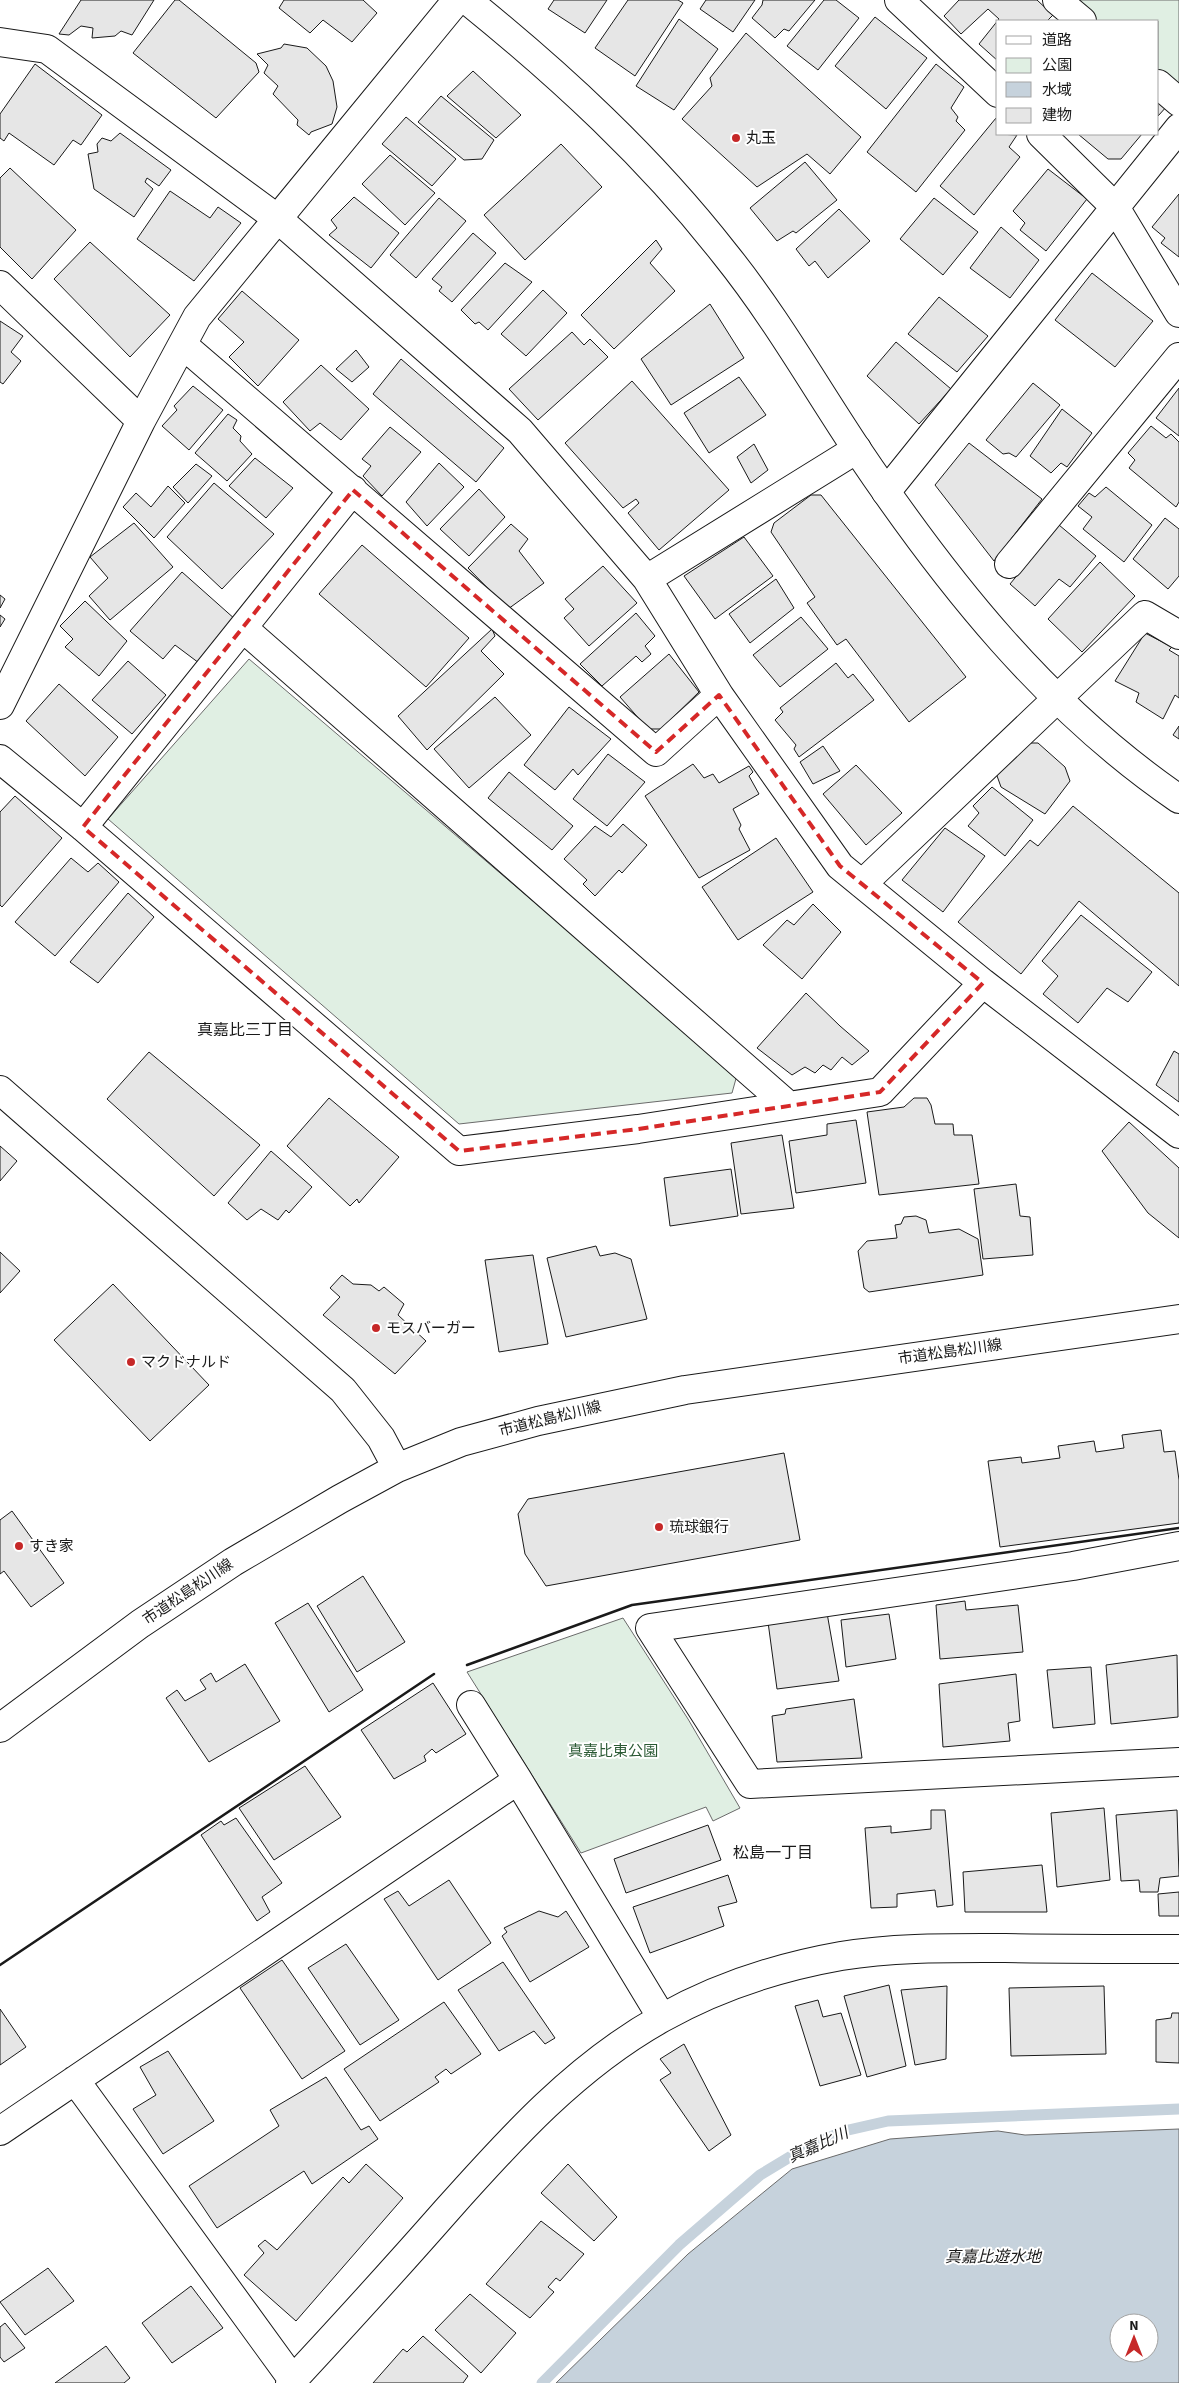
<svg xmlns="http://www.w3.org/2000/svg" width="1179" height="2383" font-family="'Source Sans 3','Noto Sans JP',sans-serif">
<rect width="100%" height="100%" fill="#fff"/>
<path fill="#e0efe3" stroke="#6a6a6a" d="M1070 0H1179V90L1158 72V21H1096Z
M249 659 737 1075 732 1093 459 1124 108 819Z
M623 1618 688 1719 740 1808 713 1821 706 1807 581 1853 467 1672Z"/>
<path fill="#c6d2dc" stroke="#6a6a6a" fill-rule="evenodd" d="M1179 2129V2383H556L688 2254 792 2169 890 2139 998 2131 1025 2135ZM1119 2323H1149V2353H1119Z"/>
<g fill="none" stroke-linecap="round" stroke-linejoin="round">
<path stroke="#c6d2dc" stroke-width="11" d="M542 2383 679 2245 760 2175 803 2149 844 2131 888 2121 1179 2109"/>
</g>
<path fill="#e6e6e6" stroke="#1a1a1a" d="M81 0H154L132 35 121 31 115 36 92 38 93 28 81 26 69 35 59 34Z
M175 0H179L256 63 259 72 216 118 133 53Z
M284 0H363L377 13 352 42 323 20 310 33 279 8Z
M554 0H607L585 33 548 9Z
M628 0H678L683 3 635 76 595 48Z
M706 0H755L733 32 700 9Z
M763 0H815L789 31 784 29 775 38 752 18 762 5Z
M824 0H836L859 18 818 70 787 46Z
M959 0H1037L1053 15 1047 21H998V61L979 44 999 19 988 9 961 34 944 16Z
M875 17 927 58 886 109 835 66Z
M679 19 718 49 674 110 636 86Z
M746 33 861 137 830 174 807 154 757 187 682 119 712 86 710 78Z
M284 44 307 48 326 66 333 81 337 107 332 124 311 132 309 135 297 125 298 120 273 94 278 86 264 73 268 65 257 54 281 48Z
M35 64 102 115 81 145 73 140 54 165 9 133 4 141 0 138V114Z
M936 64 964 87 951 108 958 117 956 121 965 130 916 192 867 152Z
M473 71 521 115 496 138 447 96Z
M441 96 494 140 482 159 464 160 418 122Z
M1158 96 1168 105 1158 116Z
M406 117 456 159 432 186 382 144Z
M996 118 998 134 1017 135 1009 147 1020 157 974 215 940 186Z
M120 133 171 170 159 186 147 178 145 182 153 189 134 217 94 189 88 154 98 152 97 144 102 138 111 141Z
M1078 134H1142L1121 159H1108Z
M561 144 602 187 525 260 484 215Z
M390 155 435 193 405 225 362 184Z
M805 162 837 200 796 233 793 231 777 241 750 208Z
M10 168 76 230 32 279 0 247V178Z
M1048 169 1087 199 1046 251 1020 230 1025 223 1013 211Z
M170 191 210 218 218 207 241 223 194 281 137 239Z
M1179 194V257L1161 243 1165 238 1152 227Z
M354 197 399 233 371 268 329 235 337 228 331 220Z
M439 198 466 221 416 278 390 255Z
M934 198 978 232 943 275 900 239Z
M839 209 870 241 828 278 815 261 809 266 796 249Z
M1001 227 1039 260 1010 298 970 268Z
M473 233 496 253 452 302 439 291 442 287 432 279Z
M656 240 662 249 650 263 675 291 614 349 581 315Z
M90 242 170 315 130 357 54 279Z
M505 263 532 282 488 330 479 322 475 324 461 310Z
M1092 273 1153 321 1115 367 1055 320Z
M543 290 567 313 526 356 501 334Z
M242 291 299 340 258 386 229 357 244 342 218 319Z
M939 297 988 336 957 372 908 334Z
M710 304 744 358 671 405 641 359Z
M0 321 23 336 11 352 21 361 3 384 0 382Z
M572 332 584 345 590 339 608 357 538 420 509 389Z
M896 342 951 389 919 424 867 376Z
M356 350 369 367 352 382 336 369Z
M401 359 504 448 476 482 373 394Z
M321 365 369 409 341 440 320 423 310 431 283 402Z
M739 377 766 415 709 453 684 413Z
M632 381 729 490 659 550 628 513 639 503 636 499 623 508 565 443Z
M1033 383 1060 405 1016 457 1009 453 1003 454 986 440Z
M193 386 223 410 189 450 162 426 177 410 174 406Z
M1179 388V436L1156 418Z
M1062 409 1092 433 1067 467 1061 463 1051 473 1030 456Z
M228 414 237 420 233 428 241 436 240 441 252 454 227 481 195 453Z
M1151 426 1166 438 1171 434 1179 442V502L1176 507 1129 468 1135 460 1128 453Z
M390 427 421 452 382 496 363 476 371 466 362 459Z
M969 443 1042 499 994 561 935 485Z
M754 444 768 470 751 483 737 457Z
M255 458 293 488 266 518 229 486Z
M439 463 464 487 427 526 406 502Z
M196 464 212 476 188 503 173 487Z
M214 483 274 534 222 589 167 537Z
M168 486 185 503 154 538 123 507 136 493 151 507Z
M1106 487 1152 525 1124 562 1083 529 1092 517 1078 506 1089 493 1095 497Z
M479 489 505 517 469 556 440 529Z
M811 495H821L966 677 909 722 846 639 837 645 807 603 815 597 771 532 774 523Z
M1165 518 1179 529V576L1168 589 1133 559Z
M134 523 173 567 110 620 89 596 108 578 90 557Z
M511 524 528 539 519 551 544 583 508 609 468 568Z
M1059 525 1096 556 1070 587 1059 579 1035 606 1010 584Z
M744 537 773 576 715 619 684 576Z
M362 545 469 638 426 687 319 594Z
M1100 562 1135 596 1082 652 1048 619Z
M603 566 637 603 589 646 564 618 574 609 565 599Z
M182 572 236 620 199 663 175 645 163 659 130 631Z
M776 579 794 608 750 643 729 614Z
M0 595 5 599 0 608Z
M85 601 127 641 99 676 65 647 73 639 60 626Z
M636 613 655 636 645 646 651 654 642 662 636 656 602 686 580 664Z
M0 615 5 619 0 627Z
M801 617 828 649 780 687 753 655Z
M492 629 495 636 481 651 504 674 427 750 398 716Z
M1145 633 1172 647 1169 650 1179 656V698L1175 695 1163 719 1136 702 1139 693 1115 681Z
M669 654 699 692 661 729H648L620 697Z
M128 661 166 695 132 734 92 700Z
M836 663 848 678 853 674 874 700 799 757 794 749 796 745 775 720 783 712 780 708Z
M59 684 118 737 85 776 26 721Z
M495 697 531 735 469 788 434 749Z
M569 707 611 739 578 775 573 769 555 790 524 765Z
M1179 726V739L1173 735Z
M1020 743H1038L1065 767 1070 781 1045 814 1001 787 996 773Z
M823 746 840 771 813 784 800 762Z
M608 754 645 782 607 826 573 799Z
M693 764 704 778 713 774 719 783 749 766 753 772 749 776 759 794 733 809 741 825 739 829 750 850 699 878 645 796Z
M856 765 902 813 866 845 823 794Z
M509 772 573 826 552 850 488 798Z
M992 787 1033 820 1005 856 968 826 979 813 973 806Z
M15 796 62 838 2 907 0 905V812Z
M1073 806 1179 893V986L1079 901 1021 974 958 922 1030 840 1038 846Z
M623 824 647 845 622 873 619 870 595 896 583 884 587 880 564 859 595 826 611 837Z
M945 828 985 856 943 912 902 880Z
M776 838 813 892 738 940 702 887Z
M71 858 88 872 98 863 119 882 55 956 15 922Z
M128 893 154 917 98 983 70 962Z
M813 904 841 932 802 979 763 945 787 920 794 925Z
M1081 915 1152 972 1128 1002 1107 988 1078 1023 1043 994 1058 976 1042 961Z
M806 993 840 1026 869 1051 852 1065 842 1057 831 1070 823 1065 815 1073 805 1067 792 1075 757 1048Z
M1174 1051 1179 1054V1102L1156 1085Z
M149 1052 260 1145 214 1196 107 1099Z
M329 1098 399 1157 359 1203 357 1199 350 1206 287 1146Z
M914 1098H927L931 1105 935 1124H953L954 1135H972L979 1184 879 1195 867 1112 904 1107Z
M856 1120 866 1183 796 1193 789 1141 827 1135V1124Z
M1129 1122 1179 1168V1238L1148 1213 1102 1151Z
M782 1135 794 1208 741 1214 731 1143Z
M0 1146 17 1161 0 1181Z
M271 1151 312 1187 289 1213 286 1210 278 1220 261 1209 247 1220 228 1203Z
M731 1169 738 1216 670 1226 664 1178Z
M1016 1184 1020 1216 1030 1217 1033 1255 983 1259 974 1189Z
M916 1216 926 1220 929 1233 959 1229 978 1239 983 1275 869 1292 864 1288 858 1251 867 1241 897 1238 895 1225 901 1224 904 1217Z
M596 1246 600 1256 615 1253 631 1259 647 1319 566 1337 547 1258Z
M0 1252 20 1271 0 1293Z
M533 1255 548 1344 499 1352 485 1260Z
M342 1275 353 1284 371 1285 379 1291 384 1287 404 1304 398 1315 426 1341 395 1374 323 1315 340 1297 330 1288Z
M113 1284 209 1385 150 1441 54 1340Z
M1161 1430 1164 1452 1175 1451 1179 1480V1523L1000 1547 988 1461 1021 1457 1022 1463 1060 1458 1058 1446 1094 1441 1096 1452 1124 1448 1122 1435Z
M784 1453 800 1540 546 1586 525 1554 518 1514 528 1499Z
M12 1511 64 1583 31 1607 4 1571 0 1574V1520Z
M363 1576 405 1642 357 1672 317 1606Z
M965 1601 966 1610 1018 1605 1023 1652 940 1659 936 1605Z
M308 1603 363 1690 329 1712 275 1623Z
M827 1613 839 1681 777 1689 768 1622Z
M889 1614 896 1659 846 1667 841 1620Z
M1177 1655 1178 1717 1111 1724 1106 1665Z
M245 1664 280 1721 209 1762 166 1698 177 1690 185 1701 206 1689 200 1680 211 1673 216 1682Z
M1091 1667 1095 1724 1053 1728 1047 1670Z
M1016 1674 1020 1721 1008 1723 1010 1741 943 1747 939 1684Z
M433 1683 466 1734 436 1753 432 1749 424 1756 426 1761 394 1779 361 1730Z
M854 1699 862 1758 777 1762 772 1716 785 1714 786 1709Z
M305 1766 341 1817 274 1860 239 1808Z
M1104 1808 1110 1880 1057 1887 1051 1813Z
M931 1810H945L953 1905 937 1907 935 1890 897 1894V1907L871 1908 865 1828 891 1826V1833L931 1829Z
M1177 1810 1179 1876 1160 1878 1158 1892H1140L1139 1880 1121 1881 1116 1815Z
M236 1818 282 1883 262 1897 270 1912 257 1921 201 1835 221 1821 224 1825Z
M708 1825 721 1860 626 1893 614 1859Z
M1042 1865 1047 1912H965L963 1872Z
M728 1875 737 1902 718 1907 724 1926 650 1953 633 1907Z
M449 1880 491 1943 438 1980 384 1899 398 1891 409 1906Z
M1179 1892V1916H1159L1158 1894Z
M539 1911 558 1917 566 1911 589 1947 530 1982 502 1936 507 1932 504 1928Z
M346 1944 399 2020 360 2045 308 1968Z
M282 1960 345 2051 302 2079 240 1988Z
M503 1962 555 2038 545 2044 534 2031 499 2051 458 1990Z
M889 1985 906 2066 867 2077 844 1996Z
M947 1986 946 2059 915 2065 901 1990Z
M1104 1986 1106 2054 1011 2056 1009 1988Z
M818 2000 823 2017 841 2013 861 2075 820 2086 795 2006Z
M444 2002 481 2054 451 2074 446 2069 435 2077 439 2082 380 2121 344 2069Z
M0 2009 26 2047 0 2065Z
M1172 2013H1179V2063L1156 2062V2020L1171 2018Z
M684 2044 731 2135 709 2151 660 2080 671 2073 660 2059Z
M168 2051 214 2121 163 2154 133 2109 156 2095 140 2067Z
M326 2077 361 2130 369 2126 378 2139 312 2184 304 2171 217 2228 189 2186 279 2126 270 2110Z
M366 2164 403 2198 296 2321 244 2275 264 2253 258 2246 265 2240 277 2250 343 2177 349 2183Z
M568 2164 617 2217 594 2241 541 2193Z
M541 2221 584 2254 560 2281 556 2278 548 2287 554 2292 530 2318 486 2284Z
M48 2268 74 2301 25 2335 0 2302Z
M191 2286 223 2328 172 2363 142 2323Z
M470 2294 516 2333 481 2373 435 2330Z
M5 2323 25 2348 4 2362 0 2357V2327Z
M423 2336 468 2376 463 2383H373L403 2349 407 2352Z
M106 2346 130 2378 124 2383H55Z"/>
<g fill="none" stroke-linecap="round" stroke-linejoin="round">
<defs>
<path id="minor" d="M899 0 998 93
M1057 0 1082 21
M0 42 47 49 278 219 520 431 647 579 719 695 840 866 983 983 1179 1134
M1158 84 1179 102
M1041 134 1115 207 1179 313
M0 285 141 421
M183 345 656 752 719 695
M886 492 1179 128
M1009 564 1179 357
M647 579 857 449
M243 628 789 1106
M0 705 141 421 197 317 457 0
M0 759 83 827 459 1151 638 1129 880 1092 983 983
M83 827 353 490
M862 884 1145 615 1179 635
M1179 1546 1073 1566 650 1628 750 1784 1179 1762
M471 1705 518 1780
M75 2080 293 2380
M0 2131 518 1780 662 2018
M290 2383C343 2326 395 2269 446 2211 511 2138 576 2066 662 2018 717 1987 779 1967 841 1956 895 1947 950 1948 1005 1948 1063 1949 1121 1949 1179 1949"/>
<path id="tertiary" d="M467 0C561 76 650 158 725 254 775 316 814 385 858 451 947 583 1046 708 1179 799
M0 1090 343 1390 381 1438 397 1468
M0 1728 140 1624 233 1562 340 1499 397 1468 461 1442 538 1421 685 1390 1179 1319"/>
</defs>
<use href="#minor" stroke="#1a1a1a" stroke-width="30"/>
<use href="#tertiary" stroke="#1a1a1a" stroke-width="30"/>
<use href="#minor" stroke="#fff" stroke-width="28"/>
<use href="#tertiary" stroke="#fff" stroke-width="28"/>
<path stroke="#1a1a1a" stroke-width="2.5" d="M467 1665 632 1605 1179 1528
M0 1965 434 1674"/>
</g>
<path fill="none" stroke="#d62828" stroke-width="4" stroke-dasharray="10 6" stroke-linejoin="round" d="M353 490 656 752 719 695 840 866 983 983 880 1092 638 1129 459 1151 83 827Z"/>
<g fill="#c62828" stroke="#fff" stroke-width="2">
<circle cx="736" cy="138" r="5"/>
<circle cx="376" cy="1328" r="5"/>
<circle cx="131" cy="1362" r="5"/>
<circle cx="659" cy="1527" r="5"/>
<circle cx="19" cy="1546" r="5"/>
</g>
<g text-anchor="middle" dominant-baseline="central" stroke-width="4" stroke-linejoin="round" paint-order="stroke">
<g font-size="15" fill="#1a1a1a" stroke="#fff" text-anchor="start">
<text x="746" y="138">丸玉</text>
<text x="386" y="1328">モスバーガー</text>
<text x="141" y="1362">マクドナルド</text>
<text x="669" y="1527">琉球銀行</text>
<text x="29" y="1546">すき家</text>
</g>
<g font-size="15" fill="#1a1a1a" stroke="#fff">
<text transform="translate(950 1352) rotate(-8)">市道松島松川線</text>
<text transform="translate(550 1419) rotate(-14)">市道松島松川線</text>
<text transform="translate(188 1592) rotate(-34)">市道松島松川線</text>
</g>
<g font-size="15" fill="#2b5a34" stroke="#fff">
<text x="613" y="1751">真嘉比東公園</text>
</g>
<g font-size="16" fill="#1a1a1a" stroke="#fff">
<text x="245" y="1030">真嘉比三丁目</text>
<text x="773" y="1853">松島一丁目</text>
</g>
<g font-size="16" font-style="italic" fill="#1a1a1a" stroke="#fff">
<text transform="translate(818 2145) rotate(-24)">真嘉比川</text>
<text x="993" y="2257">真嘉比遊水地</text>
</g>
</g>
<rect x="996" y="20" width="162" height="115" fill="#ffffff" stroke="#a3a3a3"/>
<rect x="1006" y="36" width="25" height="8" fill="#ffffff" stroke="#a3a3a3"/>
<text x="1042" y="45" font-size="15" fill="#1a1a1a">道路</text>
<rect x="1006" y="58" width="25" height="15" fill="#e0efe3" stroke="#a3a3a3"/>
<text x="1042" y="70" font-size="15" fill="#1a1a1a">公園</text>
<rect x="1006" y="82" width="25" height="15" fill="#c6d2dc" stroke="#a3a3a3"/>
<text x="1042" y="95" font-size="15" fill="#1a1a1a">水域</text>
<rect x="1006" y="108" width="25" height="15" fill="#e6e6e6" stroke="#a3a3a3"/>
<text x="1042" y="120" font-size="15" fill="#1a1a1a">建物</text>
<g transform="translate(1134 2338)"><circle r="24" fill="#ffffff" stroke="#a3a3a3"/>
<path d="M0-4L9 19L0 12L-9 19Z" fill="#c62828"/>
<text y="-8" font-size="14" font-weight="bold" text-anchor="middle" fill="#1a1a1a">N</text>
</g>
</svg>
